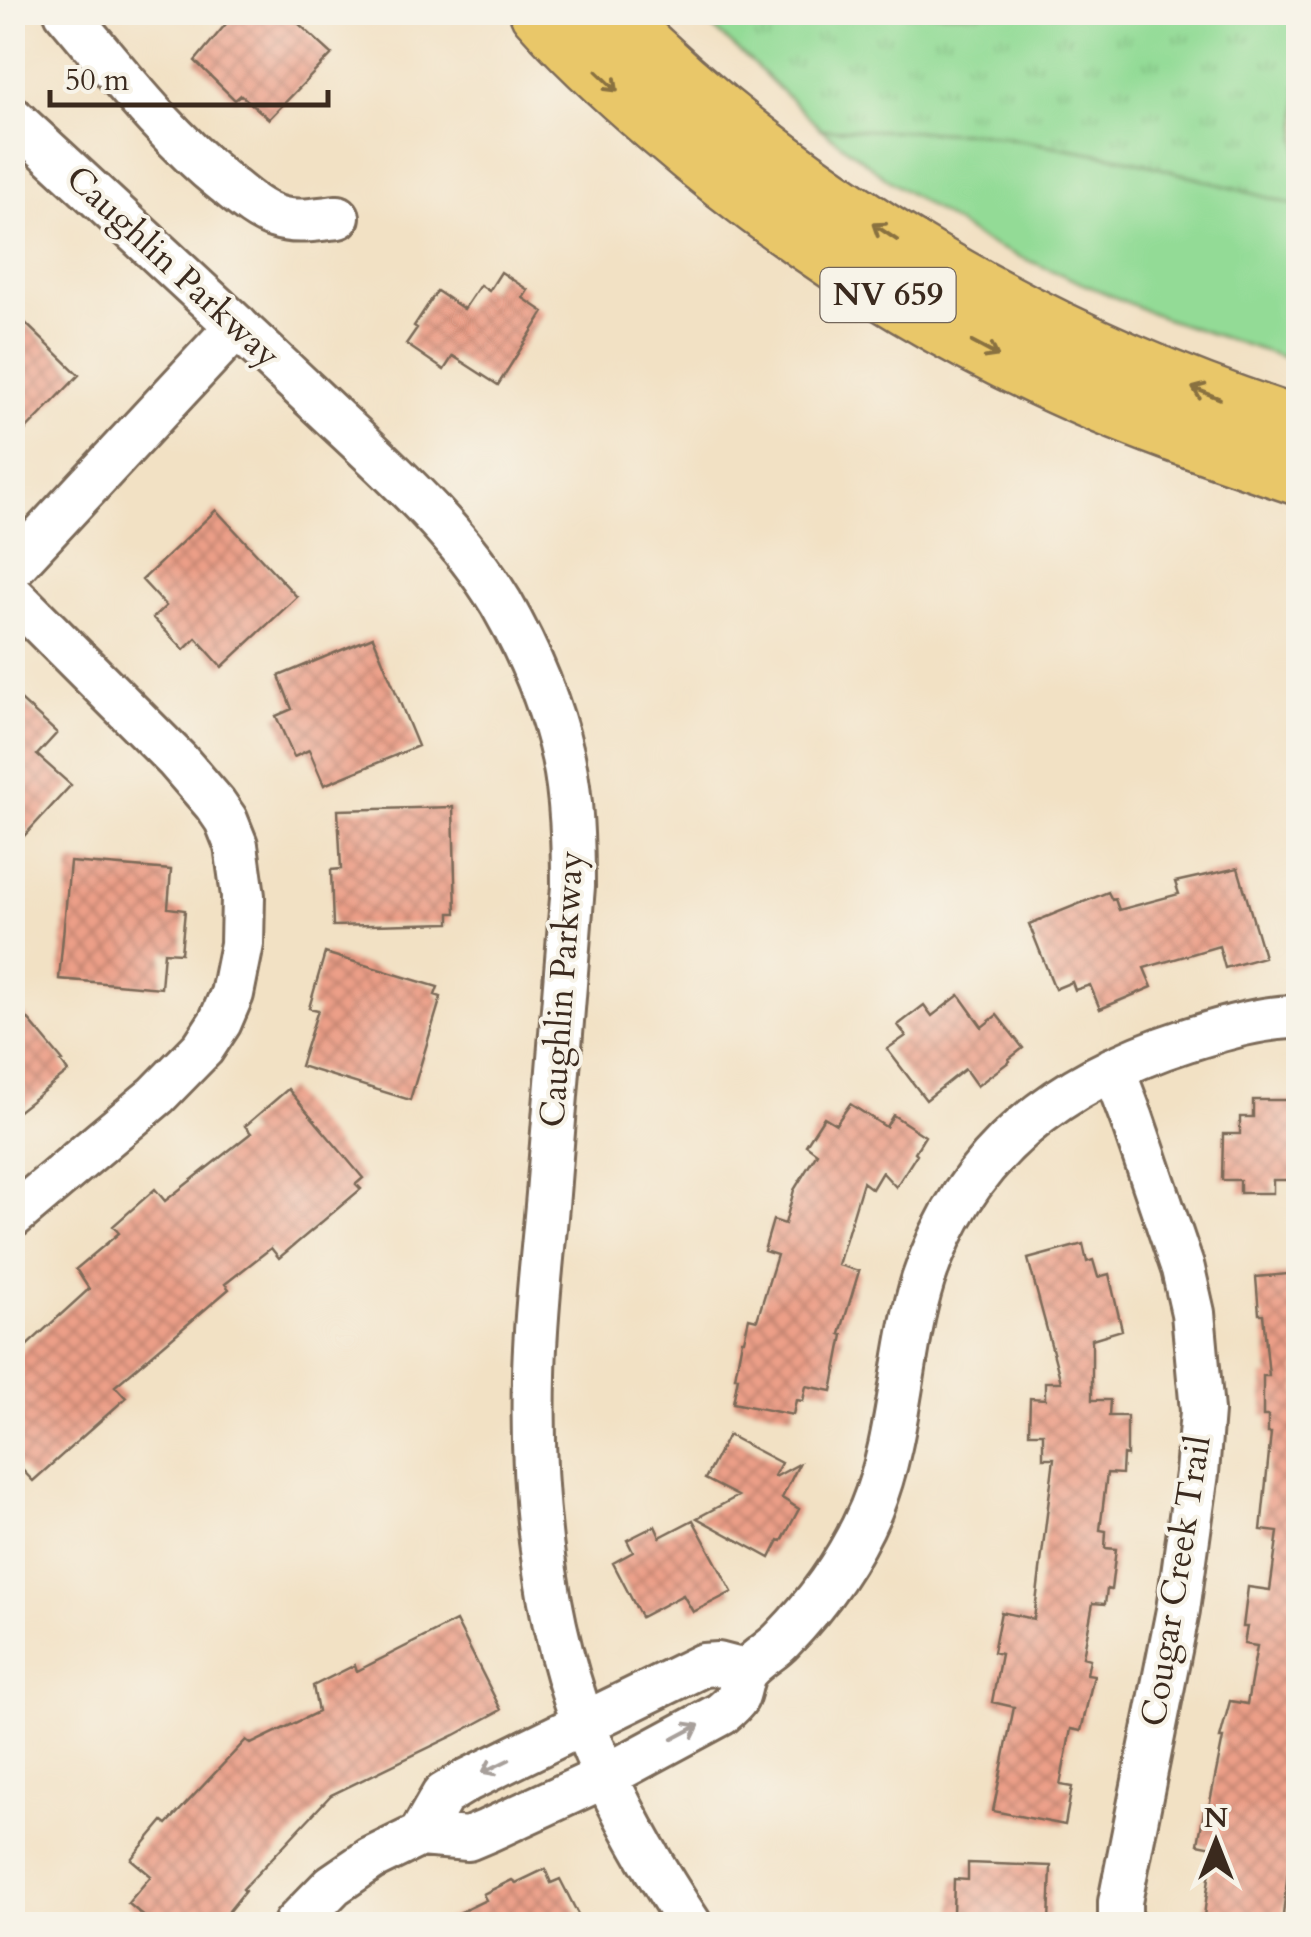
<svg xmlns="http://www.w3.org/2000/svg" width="1311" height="1937" font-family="Cardo,serif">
<defs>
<pattern id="grass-tufts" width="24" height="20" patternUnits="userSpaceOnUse" patternTransform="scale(2.5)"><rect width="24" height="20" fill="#93db96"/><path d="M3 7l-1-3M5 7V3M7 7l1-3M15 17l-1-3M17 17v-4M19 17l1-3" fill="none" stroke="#80bc81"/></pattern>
<pattern id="building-cross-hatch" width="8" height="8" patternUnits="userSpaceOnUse" patternTransform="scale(2.5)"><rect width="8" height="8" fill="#ec9f88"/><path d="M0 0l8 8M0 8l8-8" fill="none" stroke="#c0826f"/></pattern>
</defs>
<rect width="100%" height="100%" fill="#f7f3e8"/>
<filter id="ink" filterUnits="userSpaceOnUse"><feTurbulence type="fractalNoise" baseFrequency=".01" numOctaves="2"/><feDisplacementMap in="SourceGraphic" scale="20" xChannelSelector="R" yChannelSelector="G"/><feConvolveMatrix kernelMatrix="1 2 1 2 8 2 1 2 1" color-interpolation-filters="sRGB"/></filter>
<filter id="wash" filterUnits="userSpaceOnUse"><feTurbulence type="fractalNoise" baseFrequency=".0048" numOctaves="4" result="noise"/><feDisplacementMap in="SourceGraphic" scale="40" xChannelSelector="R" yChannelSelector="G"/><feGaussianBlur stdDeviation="2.25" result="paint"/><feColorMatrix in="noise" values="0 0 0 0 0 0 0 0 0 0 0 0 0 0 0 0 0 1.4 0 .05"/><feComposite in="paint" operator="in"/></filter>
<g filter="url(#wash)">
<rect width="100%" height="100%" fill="#f2e1c4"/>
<path fill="url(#grass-tufts)" stroke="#67825a" stroke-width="2.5" d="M696 13H1298V206L1127 159 979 133 821 129 756 66Z"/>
<path fill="#93db96" stroke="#67825a" stroke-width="2.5" d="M821 129 979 133 1127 159 1298 206V362L1166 319 983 241 893 183Z"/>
<g id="blocks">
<path fill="url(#building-cross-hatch)" d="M236 12H286L332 54 269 119 241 95 235 100 195 61Z
M501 272 528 290 523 298 544 312 498 385 453 356 444 370 406 344 417 328 414 326 437 291 464 309 480 285 489 291Z
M12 310 79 375 12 444Z
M216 510 297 597 222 667 196 638 184 650 153 618 166 606 142 580Z
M373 637 418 746 324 785 309 750 294 757 276 716 292 709 279 676Z
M12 692 57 733 37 755 71 785 12 849Z
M453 807 456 913H450V923L333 926 331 870 341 869 338 810Z
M70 862 171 870 168 908 185 910 181 953 164 952 161 988 59 979Z
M1238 868 1264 957 1225 968 1219 946 1144 968 1152 987 1100 1009 1090 985 1075 990 1072 982 1055 989 1029 924 1108 892 1112 900 1115 899 1119 910 1179 894 1175 882Z
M325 953 438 987 435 995 441 997 410 1100 300 1066 318 1010 309 1008Z
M959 995 982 1027 997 1015 1023 1048 1009 1059 1010 1061 977 1086 965 1069 926 1100 887 1049 906 1036 898 1025 924 1005 932 1016Z
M12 1000 63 1061 61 1062 68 1072 12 1116Z
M288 1089 363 1178 356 1184 361 1189 279 1258 271 1248 225 1284 229 1289 115 1386 126 1398 33 1481 12 1459V1359L89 1289 76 1269 119 1233 113 1226 155 1189 165 1201 251 1133 245 1126Z
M1253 1100H1298L1296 1180H1273V1193H1240V1180H1222L1223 1134H1240V1117H1253Z
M850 1104 886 1127 893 1115 925 1136 915 1152 917 1154 896 1187 882 1172 872 1189 863 1182 838 1265 859 1271 840 1334 843 1335 832 1391 806 1386 803 1401 796 1400 793 1415 733 1403 738 1377H735L742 1340H744L749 1318 757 1320 777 1255 764 1251 773 1220 785 1224 794 1190 817 1153 806 1145 824 1117 836 1124Z
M1083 1244 1087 1262 1093 1260 1098 1277 1109 1274 1122 1330 1092 1339V1400H1110L1109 1416H1127V1456L1123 1455 1122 1474 1107 1473 1100 1530 1106 1531 1105 1548 1116 1549 1111 1590 1107 1589 1105 1604 1093 1603 1083 1657 1090 1659 1087 1674 1094 1675 1081 1731 1071 1729 1060 1785 1072 1787 1065 1825 993 1811 1014 1707 992 1702 1001 1654 993 1652 1001 1612 1034 1619 1054 1458H1043V1433H1029L1030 1398 1045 1399V1382H1061L1028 1259Z
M1298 1273V1865L1289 1863 1282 1924H1203L1213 1847 1198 1844 1205 1806 1209 1807 1223 1738H1220L1230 1701 1247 1704 1257 1646 1244 1644 1247 1627H1243L1248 1587 1270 1590 1278 1532 1261 1530 1271 1433H1268V1416H1263V1376H1269L1263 1314H1259L1256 1277Z
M728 1435 781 1463 774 1476 775 1477 799 1464 782 1498 799 1509 782 1541 779 1540 770 1558 697 1518 738 1496 705 1479Z
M693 1520 732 1592 693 1612 683 1595 641 1617 613 1563 633 1552 627 1540 655 1526 660 1537Z
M456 1621 501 1710 455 1735 331 1795 243 1889 245 1891 220 1922 212 1919 207 1924H153L128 1903 151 1876 131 1859 163 1821 167 1824 246 1740 251 1744 318 1712 313 1686 355 1665 357 1671Z
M968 1863 1051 1866 1049 1924H964V1914L953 1913 954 1879 968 1880Z
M545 1869 551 1883 560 1879 583 1924H436L486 1900 483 1894 512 1880 516 1883Z"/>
</g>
</g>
<g filter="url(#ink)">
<use href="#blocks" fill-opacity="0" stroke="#7b6a58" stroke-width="2.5"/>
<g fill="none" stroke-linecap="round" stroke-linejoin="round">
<defs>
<path id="minor" d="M66 12C117 72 164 134 225 183 240 195 257 211 276 217 296 224 318 219 338 217
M12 118C113 211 213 303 312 397 379 461 453 523 501 603 528 650 551 704 563 757 572 799 573 843 573 886 565 988 556 1091 548 1194 543 1254 535 1315 534 1375 531 1493 542 1613 584 1724 610 1795 649 1862 690 1924
M12 568 237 326
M12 595 177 760 215 804 226 820 236 845 243 896 242 944 232 994 220 1022 203 1048 157 1095 12 1217
M1113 1069 1132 1119 1183 1269 1193 1313 1202 1411 1197 1473 1178 1610 1120 1902V1924
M420 1835 443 1795 466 1781 703 1665 718 1664 745 1671
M295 1924 333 1885 371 1859 420 1835 468 1839 487 1831 606 1776 721 1714C727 1709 733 1704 737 1698 741 1689 741 1677 747 1670 757 1658 772 1651 782 1640 819 1602 850 1558 871 1509 901 1436 900 1354 923 1280 965 1151 1062 1080 1187 1040 1223 1029 1261 1017 1298 1017"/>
<path id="major" d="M538 12C575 54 616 91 658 127 775 228 904 315 1044 380 1126 419 1212 448 1298 477
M611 12C801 204 1043 343 1298 425"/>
</defs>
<use href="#minor" stroke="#7b6a58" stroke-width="48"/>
<use href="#major" stroke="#7b6a58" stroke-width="60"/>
<use href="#minor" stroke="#fff" stroke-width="42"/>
<use href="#major" stroke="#e9c769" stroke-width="55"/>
</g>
<defs><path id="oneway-shaft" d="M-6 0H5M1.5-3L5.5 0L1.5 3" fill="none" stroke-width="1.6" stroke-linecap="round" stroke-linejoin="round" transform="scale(2.5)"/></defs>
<g stroke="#897140">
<use href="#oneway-shaft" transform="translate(607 81) rotate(44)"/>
<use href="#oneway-shaft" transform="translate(885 232) rotate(-146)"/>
<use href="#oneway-shaft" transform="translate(985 349) rotate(28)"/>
<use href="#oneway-shaft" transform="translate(1206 393) rotate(-158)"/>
</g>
<g stroke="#a79f9a">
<use href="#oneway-shaft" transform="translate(686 1732) rotate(-28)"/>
<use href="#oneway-shaft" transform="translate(496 1766) rotate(154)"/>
</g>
</g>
<g text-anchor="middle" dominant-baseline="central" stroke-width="8" stroke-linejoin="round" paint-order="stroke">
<rect fill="#f7f3e8" stroke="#73665b" stroke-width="2.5" x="820.5" y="268" width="135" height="54" rx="8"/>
<g font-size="32" font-weight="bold" fill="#3b2a1e">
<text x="888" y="295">NV 659</text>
</g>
<g font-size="35" fill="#3b2a1e" stroke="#f7f3e8">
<text transform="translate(173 267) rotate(43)">Caughlin Parkway</text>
<text transform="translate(562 989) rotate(-86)">Caughlin Parkway</text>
<text transform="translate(1176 1581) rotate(-81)">Cougar Creek Trail</text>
</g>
</g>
<rect width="1311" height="1937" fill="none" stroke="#f7f3e8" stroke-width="50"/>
<g transform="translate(1216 1842)" stroke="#f7f3e8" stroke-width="8" paint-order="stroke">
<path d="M0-8L18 38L0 25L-18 38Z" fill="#3b2a1e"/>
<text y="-15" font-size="28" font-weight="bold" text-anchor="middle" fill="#3b2a1e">N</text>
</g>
<path d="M50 90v15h278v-15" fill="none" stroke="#3b2a1e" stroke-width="5"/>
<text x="65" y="90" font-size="30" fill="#3b2a1e" stroke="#f7f3e8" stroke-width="8" paint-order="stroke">50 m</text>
</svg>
